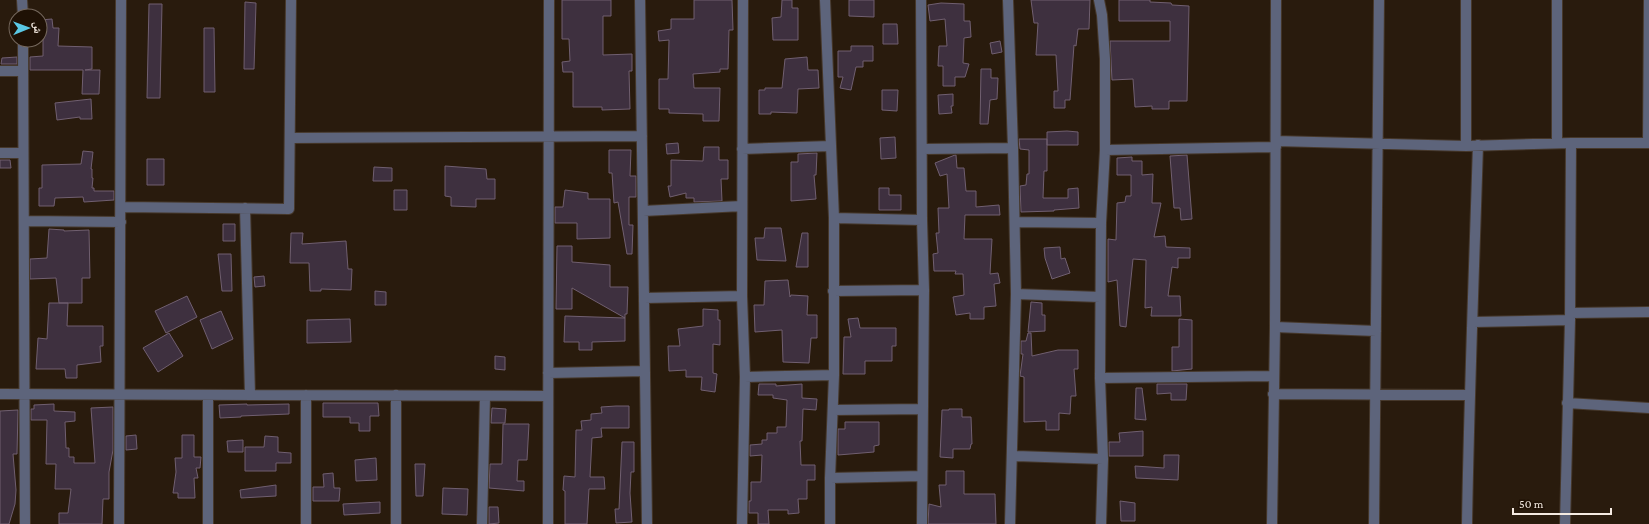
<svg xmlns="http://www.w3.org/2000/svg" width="1649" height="524" font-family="'Crimson Pro','Noto Naskh Arabic',serif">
<rect width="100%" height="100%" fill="#291b0d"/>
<path fill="#3e303f" stroke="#705f70" d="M562 0H611V16H603V55L632 54V71H629L630 109 602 110V107H573V72H563L562 62 570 61 569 39H562Z
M694 0H732L733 30H729L728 69H720V72L693 74 694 88H720L719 121H703V114L669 113V109H659V79H668L669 40 659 41 658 31 671 29V19H694Z
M782 0H792V8H798V40H773L772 18 781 17Z
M849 0H874V17L849 16Z
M1031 0H1090L1089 29H1078L1076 46 1074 45 1070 100H1065V108H1054V91H1058L1056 55H1036L1038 23H1034Z
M1119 0H1150V2L1171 3 1172 5 1189 6 1187 101H1169V109H1152V106L1135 107 1133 79 1112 80 1110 41H1170V21H1119Z
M245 2 256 3 254 69H244Z
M941 3 964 4V21H970L971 37 964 38 963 63 969 64 965 77H955V86H943V66H938L939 46H947L945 19 930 21 928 5Z
M149 4H162L160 98H147Z
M52 19 53 28H59L58 46 92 47V69L85 70H100L99 94H82L83 70H30V57L43 56V35H40V20Z
M883 24H897L898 44H883Z
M204 28H214L215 92H204Z
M1000 41 1002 52 992 54 990 43Z
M851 46H873V61H863V67H856L851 90 840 88 843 77H838V51H851Z
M17 57V64H1L2 58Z
M807 57 808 70H818L819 88 798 89 797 113 771 112V114H759V90H765V88H782L785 59Z
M981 69H991V78H998L997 99 990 100 988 124H980Z
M882 90H898L897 111 882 110Z
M953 94V106H951L952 113 939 114 938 95Z
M91 99 92 119H80V117L57 120 55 103Z
M1067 131 1078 132V145H1047V132Z
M895 137 896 158 881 159 880 138Z
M1019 139H1047V171H1044L1043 198H1068V189L1078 188 1079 208 1054 210V211L1021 212 1020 186 1026 185 1027 174H1029V150L1020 149Z
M678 143 679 153 667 154 666 144Z
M704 147H719V160H728V179H721L722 201 694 202V198H686V193L670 197 668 186H671V160L703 161Z
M609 150H631L630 176H636V197H629V225H633L632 254H627L618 202 614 203 612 173H609Z
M83 151 93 152 91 169H92V178H93L92 188H94V191H114V200L84 202 83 197 55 198 54 206H39V188H42V165L81 164Z
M817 153 816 175H814L816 199 791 201V162H798V154Z
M955 155H956L957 168H964L966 191H976V207L999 205 1000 215H965L964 239H992L990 274 998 273 1000 283 994 284 996 306 984 307V319H970V313L956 315 953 297 964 295 963 274H955L956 271H934L933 254 938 253 936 233H939L938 208H949L947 174 940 176 935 163Z
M1187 155 1192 219 1181 220 1180 208H1174L1170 156Z
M1132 157V161H1142V175L1153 174 1152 203H1161L1154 237 1165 236 1166 247 1190 248V258H1178V268L1172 267 1168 296H1180L1181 316H1151L1152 307 1145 308 1146 260 1133 259 1126 327 1120 326 1117 280 1108 282V239L1116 240 1117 203 1125 202 1126 196H1131V175H1117V158Z
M147 159H164V185H147Z
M0 160H10L11 168H0Z
M445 166 486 169 487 179H495V199H476V207L451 206V197L445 196Z
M374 167 392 168V181H373Z
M879 188H889V195H901V210H879Z
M394 190H407V210H394Z
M565 190 588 193V199H610V238L577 239V223H555V207H563Z
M223 224H235V241H223Z
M765 228H781L786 261 757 260 755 238H764Z
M49 229 64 230V231L89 230 90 278H82V303H59L56 278 30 279V259L47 258Z
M291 233H303L302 244 346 241 348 269H352L351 290 321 289V291H310L309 263H290Z
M802 233H808V267H796Z
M557 246H572V262L610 265V287H628L627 314H625V318L572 288V309H556Z
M1060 247 1061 259 1065 258 1070 273 1052 279 1045 258 1044 248Z
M218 254H231L232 291H222Z
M264 276 265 286 255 287 254 277Z
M788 280 790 297 791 295 808 296 807 315H817V338H811L809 363 783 362 782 330 755 332 754 305H764L765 281Z
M375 291 386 292V305H375Z
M187 296 197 317 166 333 155 311Z
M1031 302 1042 303V315H1045V331L1028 332Z
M49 303H68L67 326H103V346H100L101 362 77 365V378H66L65 369H36L38 338 47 339Z
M703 309 718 310V320H720V345L713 344V373L717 374 715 392 701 390 702 377H686V370L669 371 668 346H680L678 329 703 326Z
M221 311 233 339 212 349 200 320Z
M565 316 625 318V341L592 342V350H579V342H564Z
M858 318 860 328H896V346H892V361H865V374H843L844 337H851L848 319Z
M350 319 351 342 307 343V320Z
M1179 319 1192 320V369L1172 371V347H1179Z
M169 333 183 356 158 372 143 348Z
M1028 333H1031L1032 356 1058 350H1078V369H1074L1076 396H1071L1070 414 1059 413V430H1046V421L1024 422V377L1020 376 1023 354H1021V341H1026Z
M495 356 505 357V370L495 369Z
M759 384H776V386L802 384V398L817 399 816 410 803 409 802 441H800L801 465H815V480H807V499H798L799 513 788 514V510H768L769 524H758V513H749V501H751V482H761L762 455 750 456V445L762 444V440H767V433H777V427H786L787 400 773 398V395H758Z
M1157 384H1187L1186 400H1171V393L1157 394Z
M1136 388H1142L1146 420 1135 419Z
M323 403H378L379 416H370V431H359V423H350V417H323Z
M54 404V411L75 412V421L65 422 66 448H69V457H74V463H95L91 408 113 407V450L109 472V499H103L102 524H59V513H68L71 489H55L56 464H46L47 420H31V409H34V405Z
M247 404V405L289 404V414L241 416V417L220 418 219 405Z
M616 406H629V428H601L602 437 592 438 590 477H604L605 489H589L587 524H565V491L563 490 564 476 575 477 576 430H582L581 421 591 420V414L602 413 601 407Z
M492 408 506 409 505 423H491Z
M949 409H962V417H971L972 444H971L970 449H953V458L940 457 942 410H949Z
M18 410 17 454H13L16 490 15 504 9 524H0V411Z
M845 422H879V445L874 446V452L838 455V429H845Z
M503 424H529L527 460H518L517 481H524V491L489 488 490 464H502Z
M1143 431V456H1109V442H1120L1119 433Z
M136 435 137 449 126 450V436Z
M182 435H194V457H201L200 468H196L198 478H194L195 498H178V493H173L176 472 175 458H182Z
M265 436 278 437V452L291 453V463H276V471H245V447H264Z
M243 440V452H228L227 441Z
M622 442H634V472H631L630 493 632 522 616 523 615 509H619Z
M1164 455H1179L1178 480 1136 478 1135 466 1164 468Z
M376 458 377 480 356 481 355 460Z
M415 464H425L423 496H416Z
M946 471H964V494H995L996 524H928L929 504 941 507 939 485H946Z
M333 473 334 488H340L339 501H313V487H324L323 474Z
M276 485V496L241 498 240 490Z
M443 488 468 489 467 515 442 514Z
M1120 501 1135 503V521H1121Z
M380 502V513L344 515 343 504Z
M489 507H498L499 523 489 524Z"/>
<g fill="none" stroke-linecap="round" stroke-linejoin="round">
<defs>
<path id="street" d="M22 0 23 16
M640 0 647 524
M825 0 834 218V375L830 478V524
M921 0 922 220 924 290 922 524
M1008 0 1013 148 1016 294 1010 524
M1099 0 1102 15 1105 59V150L1101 223 1100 378 1103 459 1101 524
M23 40 25 524
M0 71H23
M290 138 642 136
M1276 141 1466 146 1571 143H1649
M1557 143V0
M1648 143 1649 0
M1466 146V0
M742 149 830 146
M922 149 1013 148
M1105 150 1276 147
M0 153H23
M121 207 289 209 291 0
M245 208 250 395
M643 211 742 206
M834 218 922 220
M24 221 121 222
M1015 222 1101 223
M833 291 924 290
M1016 294 1100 297
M644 298 742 296
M1570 313 1649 312
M1473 322 1570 320
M1275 327 1376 331
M548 373 645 371
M745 377 834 375
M1100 378 1273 376
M0 394 548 396
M1273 394 1469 395
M208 395V524
M1567 403 1649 408
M833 410 923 409
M1013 456 1103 459
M830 478 922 476
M119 524 121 0
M306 524V395
M396 524V395
M482 524 485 396
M548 524 549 0
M742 524 745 377 742 296 743 0
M1272 524 1275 327 1276 0
M1374 524 1379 0
M1467 524C1469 398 1474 272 1478 145
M1565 524 1570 320 1571 143"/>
</defs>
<use href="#street" stroke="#46382b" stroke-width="12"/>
<use href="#street" stroke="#5d647b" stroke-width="10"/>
</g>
<g transform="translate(28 28) rotate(89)"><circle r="19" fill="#1f1105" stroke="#75685d"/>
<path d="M0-3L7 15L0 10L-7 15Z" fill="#5ac8e5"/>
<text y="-6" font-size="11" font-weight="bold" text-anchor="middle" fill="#f5ebe2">ش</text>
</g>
<path d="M1513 508v6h98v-6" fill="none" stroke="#f5ebe2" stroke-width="2"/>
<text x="1519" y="508" font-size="12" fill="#f5ebe2" stroke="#1f1105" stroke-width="3" paint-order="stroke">50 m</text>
</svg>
